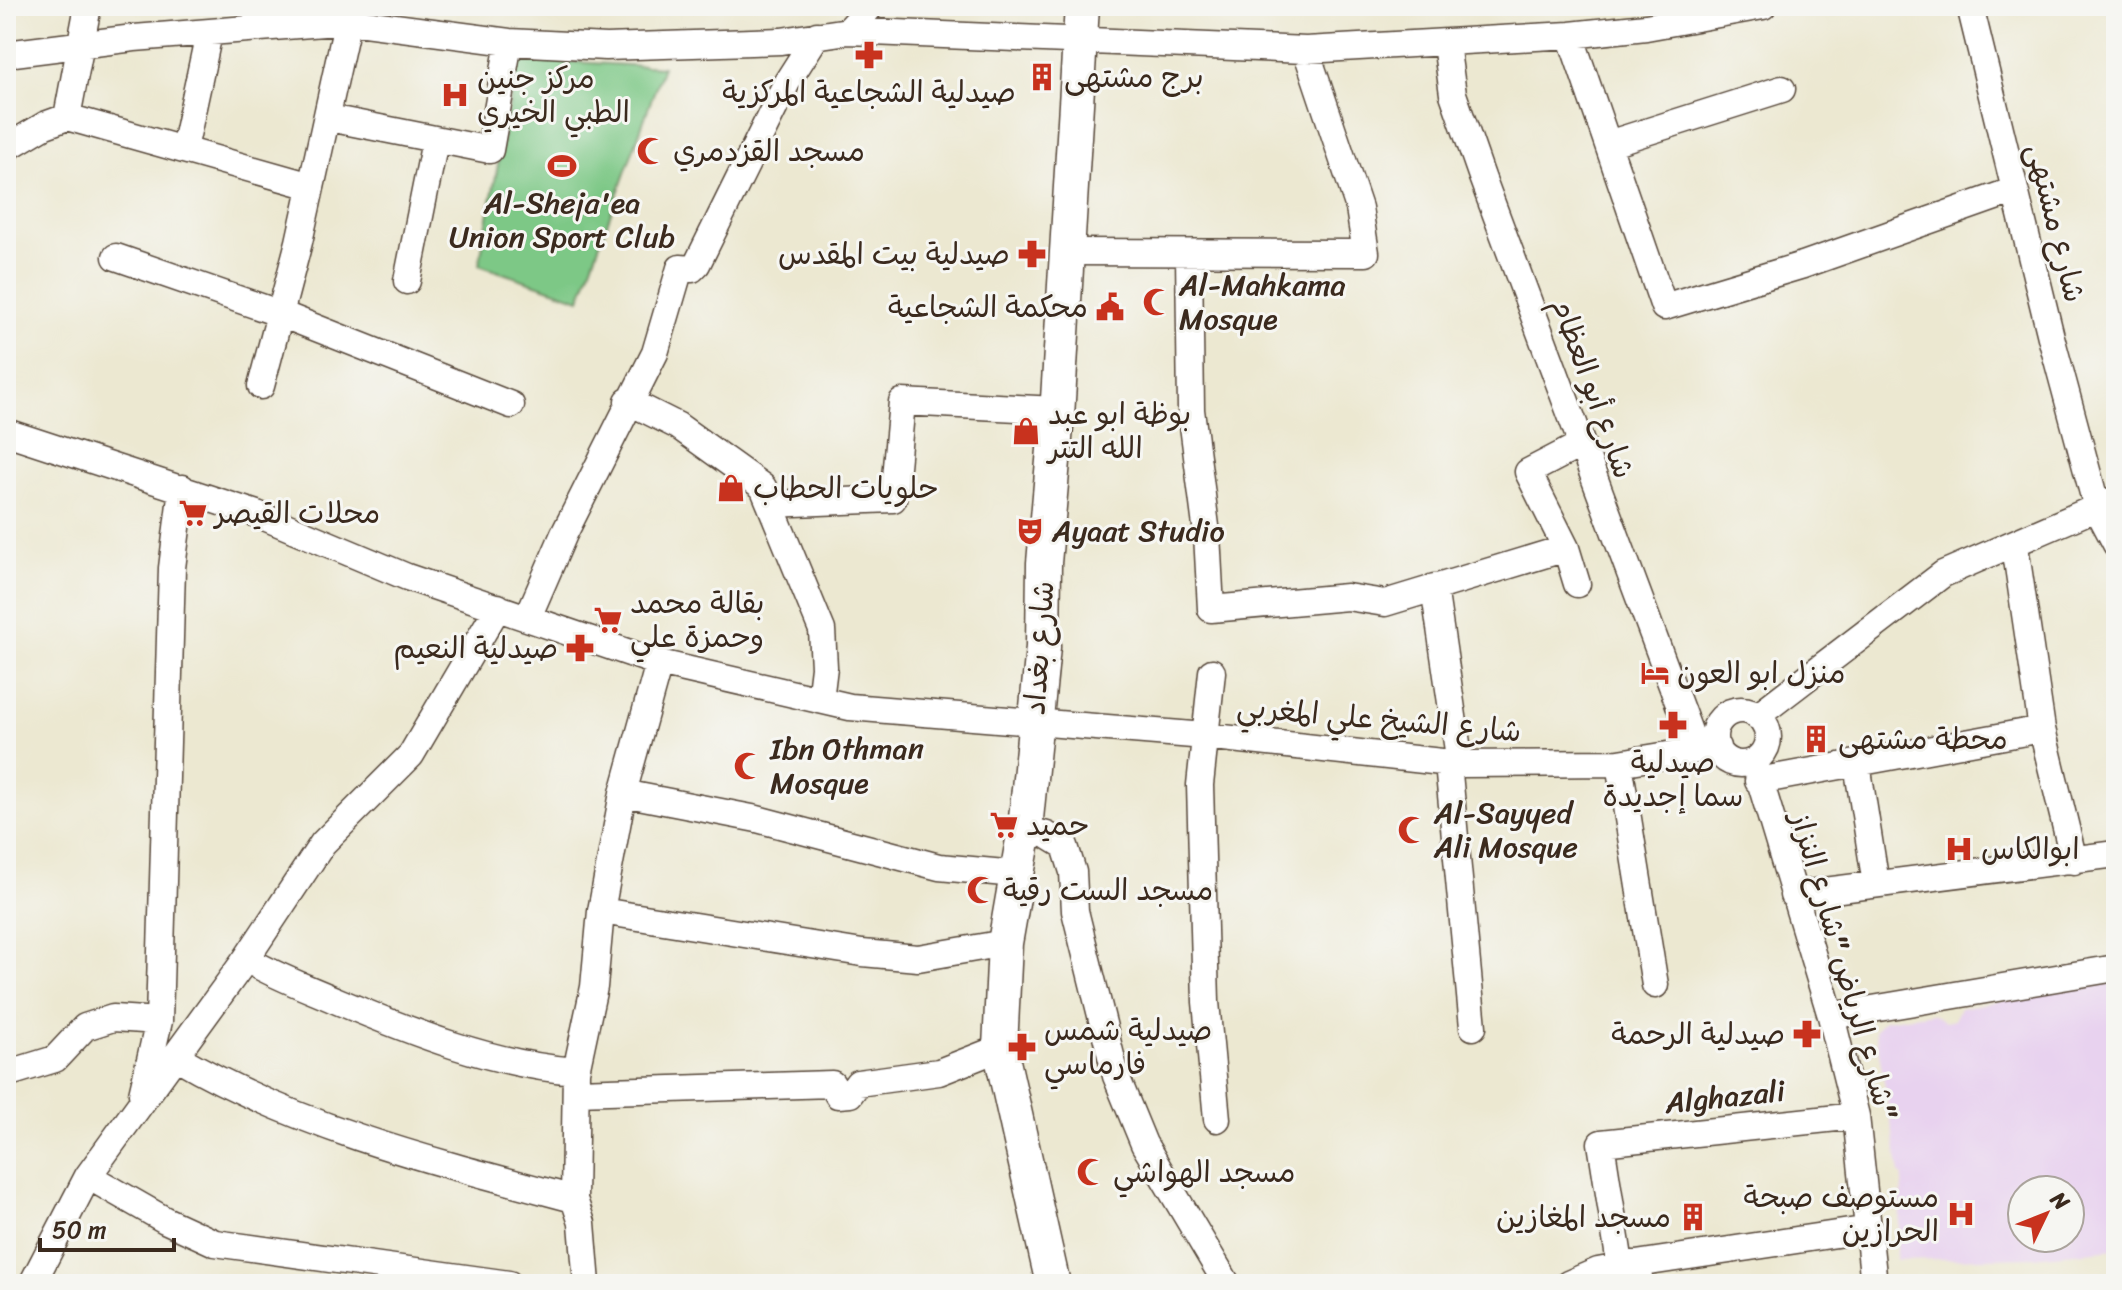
<svg xmlns="http://www.w3.org/2000/svg" width="2122" height="1290" font-family="Sriracha,'Playpen Sans Arabic',sans-serif">
<rect width="100%" height="100%" fill="#f6f6f2"/>
<filter id="ink" filterUnits="userSpaceOnUse"><feTurbulence type="fractalNoise" baseFrequency=".0125" numOctaves="2"/><feDisplacementMap in="SourceGraphic" scale="16" xChannelSelector="R" yChannelSelector="G"/><feConvolveMatrix kernelMatrix="1 2 1 2 8 2 1 2 1" color-interpolation-filters="sRGB"/></filter>
<filter id="wash" filterUnits="userSpaceOnUse"><feTurbulence type="fractalNoise" baseFrequency=".006" numOctaves="4" result="noise"/><feDisplacementMap in="SourceGraphic" scale="32" xChannelSelector="R" yChannelSelector="G"/><feGaussianBlur stdDeviation="1.8" result="paint"/><feColorMatrix in="noise" values="0 0 0 0 0 0 0 0 0 0 0 0 0 0 0 0 0 1.4 0 .05"/><feComposite in="paint" operator="in"/></filter>
<g filter="url(#wash)">
<rect width="100%" height="100%" fill="#ece8d1"/>
<path fill="#e8d2ef" fill-rule="evenodd" d="M2116 980V1249L2033 1257 1896 1260 1903 1175 1900 1174 1875 1030 1884 1020 1933 1013 1945 1022 1954 1020 1960 1008ZM2022 1190H2070V1238H2022Z"/>
<path fill="#7dc886" stroke="#5c7952" stroke-width="2" d="M518 59 663 67 580 299 479 265Z"/>
</g>
<g filter="url(#ink)">
<g fill="none" stroke-linecap="round" stroke-linejoin="round">
<defs>
<path id="minor" d="M1970 6 2051 337 2097 508 2116 544
M848 31 871 6
M1570 35 1664 307 1803 265 2015 190
M1446 44 1453 94 1482 177 1696 750
M6 54 134 38 349 21 509 42 606 47 781 41 848 31 1306 50 1570 35 1646 27 1763 6
M67 117 88 6
M329 118 490 150 509 42
M1608 144 1782 89
M6 148 45 125 67 117 311 186
M184 149 209 33
M1067 252 1366 253 1359 208 1306 50
M1189 255 1191 410 1207 534 1211 609 1347 597 1385 603 1566 548
M116 257 281 314 511 405
M407 281 435 141
M261 386 299 242 351 6
M628 401 678 426 763 487 822 630 824 667 820 700
M6 432 257 514 407 577 659 663 850 707 1205 736 1460 764 1619 763 1717 747
M770 504 893 499 902 402 1057 410
M2015 546 2042 729 2074 861
M1577 584 1566 548 1528 472 1580 445
M1434 587 1460 764
M528 617 564 534 655 353 680 268 692 269 697 264 787 82 817 35
M1212 672 1200 785 1206 1002 1217 1119
M1714 737a27 27 0 1 1 54 0a27 27 0 1 1-54 0Z
M1757 716 1943 574 2116 499
M1754 761 1831 1016 1856 1116 1874 1284
M1448 763 1473 1027
M1619 763 1655 985
M1857 764 1876 884
M1758 781 2042 729
M623 793 757 819 939 867 1016 874
M1025 829 1047 835 1065 846 1073 872 1075 911 1116 1076 1144 1144 1227 1284
M1793 895 2116 854
M601 911 862 953 918 958 1005 943
M246 959C275 976 305 987 335 1000 411 1032 494 1065 576 1071
M1831 1016 2116 968
M177 1057C298 1128 439 1163 574 1199
M6 1074 55 1059 85 1027 113 1018 159 1021
M577 1092 832 1084 838 1095 850 1094 858 1083 939 1072 1000 1048
M142 1094 159 1021 172 568 182 488
M88 1176 165 1220 215 1243 509 1284
M32 1284 88 1176 246 959 323 843 411 755 498 607
M587 1284 582 1223 574 1199 576 1071 594 987 601 911 623 793 659 663
M1568 1284 1598 1271 1636 1264 1870 1229
M1640 1284 1636 1264H1620L1601 1143 1856 1116"/>
<path id="major" d="M1053 1284 1000 1048 1005 943 1025 829 1043 647 1044 563 1057 416 1082 6"/>
</defs>
<use href="#minor" stroke="#564639" stroke-width="29"/>
<use href="#major" stroke="#564639" stroke-width="37"/>
<use href="#minor" stroke="#fff" stroke-width="26"/>
<use href="#major" stroke="#fff" stroke-width="34"/>
</g>
</g>
<defs>
<symbol id="pharmacy-bare" viewBox="-9 -9 18 18"><path d="M-2-6h4v4h4v4h-4v4h-4v-4h-4v-4h4Z" fill="#c8321e" stroke="#f6f6f2" stroke-width="2.5" paint-order="stroke"/></symbol>
<symbol id="building-bare" viewBox="-9 -9 18 18"><path d="M-4-6H4V6H1V3H-1V6H-4ZM-2.5-4.3h1.7v1.8h-1.7ZM.8-4.3h1.7v1.8H.8ZM-2.5-1h1.7V.8h-1.7ZM.8-1h1.7V.8H.8Z" fill="#c8321e" stroke="#f6f6f2" stroke-width="2.5" paint-order="stroke"/></symbol>
<symbol id="hospital-bare" viewBox="-9 -9 18 18"><path d="M-5-5h3v3.5h4V-5h3V5h-3V1.5h-4V5h-3Z" fill="#c8321e" stroke="#f6f6f2" stroke-width="2.5" paint-order="stroke"/></symbol>
<symbol id="mosque-bare" viewBox="-9 -9 18 18"><path d="M3.5-4.9A6 6 0 1 0 3.5 4.9A5 5 0 1 1 3.5-4.9Z" fill="#c8321e" stroke="#f6f6f2" stroke-width="2.5" paint-order="stroke"/></symbol>
<symbol id="stadium-bare" viewBox="-9 -9 18 18"><path d="M0-5a6.5 5 0 1 0 0 10a6.5 5 0 1 0 0-10ZM-3.5-1.8h7v3.6h-7Z" fill="#c8321e" stroke="#f6f6f2" stroke-width="2.5" paint-order="stroke"/></symbol>
<symbol id="civic-bare" viewBox="-9 -9 18 18"><path d="M-.6-6.5H3V-4.5H.6V-3L4-1V1h2V6H-6V1h2V-1L-.6-3ZM-1.2 2.5V6h2.4V2.5Z" fill="#c8321e" stroke="#f6f6f2" stroke-width="2.5" paint-order="stroke"/></symbol>
<symbol id="shop-bare" viewBox="-9 -9 18 18"><path d="M-5-2.5h2.3a2.7 3.5 0 0 1 5.4 0H5L5.5 6h-11ZM-1.5-2.5h3a1.5 2.3 0 0 0-3 0Z" fill="#c8321e" stroke="#f6f6f2" stroke-width="2.5" paint-order="stroke"/></symbol>
<symbol id="supermarket-bare" viewBox="-9 -9 18 18"><path d="M-6-5.5h2.5l.6 2H6L4.5 2H-2.5L-4.4-4H-6ZM-1.5 3.2a1.3 1.3 0 1 0 .1 0ZM3 3.2a1.3 1.3 0 1 0 .1 0Z" fill="#c8321e" stroke="#f6f6f2" stroke-width="2.5" paint-order="stroke"/></symbol>
<symbol id="theatre-bare" viewBox="-9 -9 18 18"><path d="M-5-5.5Q0-4 5-5.5V0Q5 5 0 6Q-5 5-5 0ZM-3.3-2.5H-1v1.5H-3.3ZM1-2.5H3.3v1.5H1ZM-2.8 1Q0 5.5 2.8 1Z" fill="#c8321e" stroke="#f6f6f2" stroke-width="2.5" paint-order="stroke"/></symbol>
<symbol id="hotel-bare" viewBox="-9 -9 18 18"><path d="M-6-4.5h1.5V1H6V5H4.5V3h-9V5H-6ZM-4 0a1.8 1.8 0 1 1 3.6 0ZM.5 0V-2.5h3Q6-2.5 6 0Z" fill="#c8321e" stroke="#f6f6f2" stroke-width="2.5" paint-order="stroke"/></symbol>
</defs>
<g fill-rule="evenodd">
<use href="#pharmacy-bare" x="849" y="35" width="40" height="40"/>
<use href="#building-bare" x="1022" y="57" width="40" height="40"/>
<use href="#hospital-bare" x="435" y="75" width="40" height="40"/>
<use href="#mosque-bare" x="631" y="131" width="40" height="40"/>
<use href="#stadium-bare" x="542" y="146" width="40" height="40"/>
<use href="#pharmacy-bare" x="1012" y="234" width="40" height="40"/>
<use href="#mosque-bare" x="1137" y="282" width="40" height="40"/>
<use href="#civic-bare" x="1090" y="287" width="40" height="40"/>
<use href="#shop-bare" x="1006" y="411" width="40" height="40"/>
<use href="#shop-bare" x="711" y="468" width="40" height="40"/>
<use href="#supermarket-bare" x="173" y="493" width="40" height="40"/>
<use href="#theatre-bare" x="1010" y="511" width="40" height="40"/>
<use href="#supermarket-bare" x="588" y="600" width="40" height="40"/>
<use href="#pharmacy-bare" x="560" y="628" width="40" height="40"/>
<use href="#hotel-bare" x="1635" y="653" width="40" height="40"/>
<use href="#pharmacy-bare" x="1653" y="705" width="40" height="40"/>
<use href="#building-bare" x="1796" y="719" width="40" height="40"/>
<use href="#mosque-bare" x="728" y="746" width="40" height="40"/>
<use href="#supermarket-bare" x="984" y="805" width="40" height="40"/>
<use href="#mosque-bare" x="1392" y="810" width="40" height="40"/>
<use href="#hospital-bare" x="1939" y="829" width="40" height="40"/>
<use href="#mosque-bare" x="961" y="870" width="40" height="40"/>
<use href="#pharmacy-bare" x="1787" y="1014" width="40" height="40"/>
<use href="#pharmacy-bare" x="1002" y="1027" width="40" height="40"/>
<use href="#mosque-bare" x="1071" y="1152" width="40" height="40"/>
<use href="#hospital-bare" x="1941" y="1194" width="40" height="40"/>
<use href="#building-bare" x="1673" y="1197" width="40" height="40"/>
</g>
<g text-anchor="middle" dominant-baseline="central" stroke-width="6" stroke-linejoin="round" paint-order="stroke">
<g font-size="30" fill="#3b2a1e" stroke="#f6f6f2" text-anchor="start">
<text x="1064" y="77">برج مشتهى</text>
<text x="477" y="78">مركز جنين<tspan x="477" dy="34">الطبي الخيري</tspan></text>
<text x="869" y="92" text-anchor="middle">صيدلية الشجاعية المركزية</text>
<text x="673" y="151">مسجد القزدمري</text>
<text x="562" y="203" text-anchor="middle">Al-Sheja'ea<tspan x="562" dy="34">Union Sport Club</tspan></text>
<text x="1010" y="254" text-anchor="end">صيدلية بيت المقدس</text>
<text x="1179" y="285">Al-Mahkama<tspan x="1179" dy="34">Mosque</tspan></text>
<text x="1088" y="307" text-anchor="end">محكمة الشجاعية</text>
<text x="1048" y="414">بوظة ابو عبد<tspan x="1048" dy="34">الله التتر</tspan></text>
<text x="753" y="488">حلويات الحطاب</text>
<text x="215" y="513">محلات القيصر</text>
<text x="1052" y="531">Ayaat Studio</text>
<text x="630" y="603">بقالة محمد<tspan x="630" dy="34">وحمزة علي</tspan></text>
<text x="558" y="648" text-anchor="end">صيدلية النعيم</text>
<text x="1677" y="673">منزل ابو العون</text>
<text x="1838" y="739">محطة مشتهى</text>
<text x="770" y="749">Ibn Othman<tspan x="770" dy="34">Mosque</tspan></text>
<text x="1673" y="762" text-anchor="middle">صيدلية<tspan x="1673" dy="34">سما إجديدة</tspan></text>
<text x="1434" y="813">Al-Sayyed<tspan x="1434" dy="34">Ali Mosque</tspan></text>
<text x="1026" y="825">حميد</text>
<text x="1981" y="849">ابوالكاس</text>
<text x="1003" y="890">مسجد الست رقية</text>
<text x="1044" y="1030">صيدلية شمس<tspan x="1044" dy="34">فارماسي</tspan></text>
<text x="1785" y="1034" text-anchor="end">صيدلية الرحمة</text>
<text x="1113" y="1172">مسجد الهواشي</text>
<text x="1939" y="1197" text-anchor="end">مستوصف صبحة<tspan x="1939" dy="34">الحرازين</tspan></text>
<text x="1671" y="1217" text-anchor="end">مسجد المغازين</text>
</g>
<g font-size="30" fill="#3b2a1e" stroke="#f6f6f2">
<text transform="translate(2056 223) rotate(76)">شارع مشتهى</text>
<text transform="translate(1593 388) rotate(70)">شارع أبو العظام</text>
<text transform="translate(1039 648) rotate(-86)">شارع بغداد</text>
<text transform="translate(1379 719) rotate(5)">شارع الشيخ علي المغربي</text>
<text transform="translate(1844 965) rotate(74)">شارع الرياض "شارع النزاز"</text>
<text transform="translate(1725 1097) rotate(-6)">Alghazali</text>
</g>
</g>
<rect width="2122" height="1290" fill="none" stroke="#f6f6f2" stroke-width="32"/>
<g transform="translate(2046 1214) rotate(47)"><circle r="38" fill="#f6f6f2" stroke="#aba49d" stroke-width="2"/>
<path d="M0-6L14 30L0 20L-14 30Z" fill="#c8321e"/>
<text y="-12" font-size="22" font-weight="bold" text-anchor="middle" fill="#3b2a1e">N</text>
</g>
<path d="M40 1238v12h134v-12" fill="none" stroke="#3b2a1e" stroke-width="4"/>
<text x="52" y="1238" font-size="24" fill="#3b2a1e" stroke="#f6f6f2" stroke-width="6" paint-order="stroke">50 m</text>
</svg>
